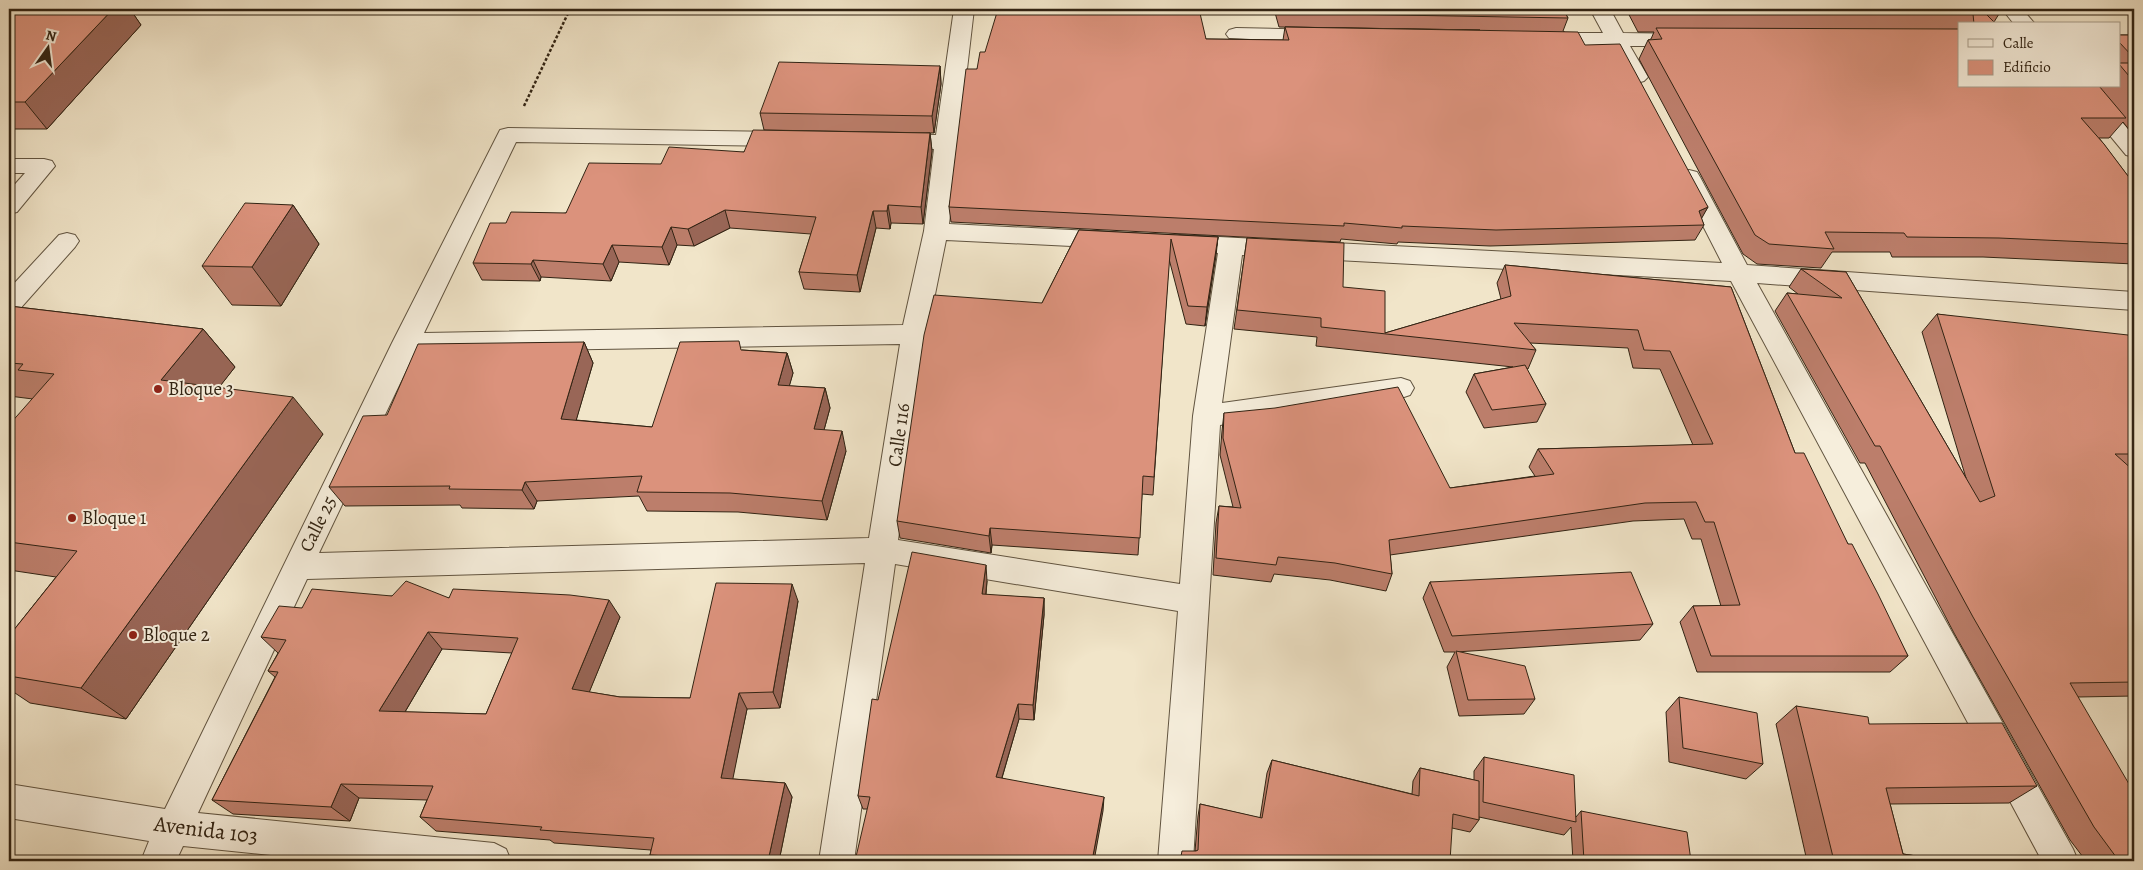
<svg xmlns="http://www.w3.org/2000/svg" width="2143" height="870" font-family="Alegreya,serif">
<rect width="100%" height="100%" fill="#f1e5c9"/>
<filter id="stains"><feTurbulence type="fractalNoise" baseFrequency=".004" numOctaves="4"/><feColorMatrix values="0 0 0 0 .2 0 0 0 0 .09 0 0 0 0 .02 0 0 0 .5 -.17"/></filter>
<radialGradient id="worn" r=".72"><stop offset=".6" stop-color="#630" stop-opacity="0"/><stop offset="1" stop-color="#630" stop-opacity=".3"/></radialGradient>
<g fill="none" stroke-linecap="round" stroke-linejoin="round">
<defs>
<path id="minor" d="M954 9H974L949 224 1112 232 1120 234 1124 240 1120 246 1112 248 946 240 927 334 898 540 1180 584 1193 416 1218 253 1180 251 1172 249 1168 243 1172 237 1180 235 1722 263 1678 177 1681 172 1689 170 1697 172 1700 177 1747 265 2134 292V310L1757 283 2073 849 2078 861H2042L1731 281 1242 255 1222 403 1401 378 1410 381 1414 388 1410 395 1401 398 1220 425 1193 861H1158L1178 611 895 564 854 861H819L865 563 307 579 198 813 494 843 506 849 511 861H328L183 846 176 861H141L149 841 9 818V784L165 809 392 343 500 130 508 128 787 132 795 134 798 139 795 144 787 146 516 142 424 333 903 325 924 231 934 149 893 148 885 146 882 141 885 136 893 134 936 135ZM900 344 869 538 319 553 415 352Z
M1590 9H1610L1623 33 1685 34 1692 36 1695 40 1692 44 1685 46H1630L1648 77 1644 81 1637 83 1630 81 1610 46 1546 45 1539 43 1536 39 1539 35 1546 33H1603Z
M2002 9H2022L2035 24H2014Z
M1236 28 1320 30 1327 32 1330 36 1327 40 1320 42 1229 38 1226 34 1229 30Z
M2069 86H2091L2134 136V157L2126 155Z
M9 159H44L52 161 55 166 17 212 9 214V191L25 173H9Z
M67 233 75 235 79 241 75 247 18 311 9 314V289L59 235Z"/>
</defs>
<use href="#minor" stroke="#615440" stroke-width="2"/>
<path stroke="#312313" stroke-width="2.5" stroke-dasharray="3 2" stroke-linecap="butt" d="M524 106 570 9"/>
<use href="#minor" fill="#f6eedc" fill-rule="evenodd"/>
</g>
<path fill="#bc7e6b" stroke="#312313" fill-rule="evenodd" d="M9 9H130L141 25 47 129H9Z
M1274 9H1563L1568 18 1563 31 1585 45 1708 207 1701 218 1704 225 1695 240 1490 246 1398 242 1397 244 1341 239 1340 242 951 222 949 207 977 69 985 52 1162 10 1206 39 1283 40 1285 27 1480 30 1279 27Z
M1626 9H2002L1994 22 1996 24H1959V86H2119V35H2134V136L2123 122 2109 138H2099L2134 184V264L1983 257H1892L1890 252H1832L1821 268 1757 264 1743 254 1639 59 1648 40 1651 39 1654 32H1638Z
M940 66 941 84 934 133 764 130 760 113Z
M930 133 932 151 923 224 891 223 890 229 876 228 860 292 804 289 799 272 811 234 730 228 694 246 677 245 669 265 619 262 611 281 541 277 540 281 482 280 473 263 506 223 566 213 661 164 744 152Z
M293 205 319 244 281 306 232 305 202 266Z
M1079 230 1218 237 1205 326 1186 324 1169 259 1153 495 1142 494 1138 555 992 545 991 553 900 538 897 521 1042 303Z
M1247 238 1343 287 1385 333 1501 299 1497 283 1505 265 1731 287 1795 453 1848 544 1908 656 1890 672H1697L1680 622 1693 606H1721L1701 539H1692L1684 519 1633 521 1390 555 1392 574 1386 591 1330 580 1274 574 1271 582 1213 575 1216 523 1219 506 1233 507 1220 455 1222 431 1224 413 1450 488 1535 476 1529 467 1538 449 1693 445 1660 369 1633 368 1628 348 1530 343 1536 350 1528 369 1526 368 1546 404 1537 422 1484 428 1466 392 1474 374 1513 367 1316 346 1317 337 1234 329Z
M1801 269 1846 272 1966 478 1922 332 1937 314 2134 344V696L2078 697 2134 861H2086L2070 840 1954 633 1865 463H1860L1775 311 1787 293 1798 294 1789 287Z
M9 306 203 329 235 367 219 387 323 434 126 719 30 703 9 689V636L56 577 9 570V425L33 399 9 396Z
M584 342 593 363 576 420 652 427 742 350 787 353 793 373 789 386 825 388 830 408 824 430 846 451 827 520 738 512 647 511 639 496 537 501 534 509 462 508 460 505 345 506 329 487 387 415Z
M987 581 986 595 1044 598V615L1034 720 1019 719 1002 778 1103 811 863 809 858 796 878 700Z
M1430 582 1653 624 1640 640 1456 652 1535 699 1524 714 1459 716 1447 667 1455 652H1444L1423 598Z
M392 596 449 598 620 617 589 692 620 697 690 698 798 601 780 708 747 709 732 779 785 783 792 797 779 861H655L650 855 651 850 554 843 550 840 436 831 420 817 427 800 359 798 350 821 233 814 212 800 275 677 268 671 278 653 261 637 302 608ZM442 649 512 653 486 714 405 712Z
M1679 697 1763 764 1746 779 1669 762 1666 712Z
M1796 706 1869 724 2037 786 2009 803 1890 804 1903 854 1950 861H1807L1776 724Z
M1484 757 1576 817 1581 811 1691 861H1573L1571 827 1564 835 1479 817V820L1470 832 1452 828 1195 851 1198 816 1200 804 1260 818 1267 773 1272 760 1412 794 1413 781 1420 768 1474 780V771Z"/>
<path fill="#996657" stroke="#312313" d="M113 9H130L141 25 47 129 25 102Z
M940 66 941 84 934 133 932 116Z
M930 133 932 151 923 224 921 207Z
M293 205 319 244 281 306 252 267Z
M888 205 891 223 890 229 887 211Z
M1708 207 1699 223V211Z
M725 210 730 228 694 246 688 229Z
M873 211 876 228 860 292 857 275Z
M671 227 677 245 669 265 662 247Z
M1218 237 1216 256 1205 326 1207 307Z
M612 245 619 262 611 281 603 264Z
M533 260 541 277 540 281 531 264Z
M203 329 235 367 196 417 161 380Z
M584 342 593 363 571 438 561 419Z
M787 353 793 373 784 405 778 385Z
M825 388 830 408 819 448 814 429Z
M293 397 323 434 126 719 81 688Z
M842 431 846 451 827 520 822 501Z
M525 482 537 501 534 509 522 490Z
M990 528 992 545 991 553 989 536Z
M986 565 987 581 984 611 982 594Z
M792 584 798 601 780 708 773 692Z
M1044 598V615L1034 720 1033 705Z
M609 600 620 617 584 705 572 689Z
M428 632 442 649 396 727 379 711Z
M739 693 747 709 730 793 721 778Z
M1018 704 1019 719 998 791 996 777Z
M785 783 792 797 779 861H768Z
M341 784 359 798 350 821 331 807Z
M1104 797 1103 811 1094 861H1092Z"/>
<path fill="#db927c" stroke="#312313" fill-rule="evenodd" d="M9 9H113L25 102H9Z
M998 9H1161L1162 10 1199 9 1206 39 1289 40 1285 27 1578 32 1585 45 1620 44 1708 207 1699 211 1704 225 1496 230 1402 226V228L1344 223V226L949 207 966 69H977L980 52H985Z
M1279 9H1563L1568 18 1281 13Z
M1644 9H1981L1996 24H1974L1973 14 1647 13Z
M1656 28 1959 29V86H2099L2126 118H2081L2104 144 2134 184V244L1999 238 1907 237 1904 233 1825 232 1834 249 1769 244 1755 235 1648 40 1662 39Z
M2119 35H2134V58L2119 42Z
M779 62 940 66 932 116 760 113Z
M2119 63H2134V82L2119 64Z
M753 130 930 133 921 207 888 205 887 211H873L857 275 799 272 816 217 725 210 688 229 671 227 662 247 612 245 603 264 533 260 531 264 473 263 490 223H506L511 212 566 213 589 163 661 164 669 147 744 152Z
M245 203 293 205 252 267 202 266Z
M1079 230 1218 237 1207 307 1188 306 1171 239 1154 477 1143 476 1140 538 990 528 989 536 897 521 924 335 934 295 1042 303Z
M1247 238 1344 243 1343 287 1385 291V333L1511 296 1505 265 1731 287 1795 453H1804L1848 544H1852L1878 594 1908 656H1711L1693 606 1740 605 1714 522H1705L1696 502 1645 503 1389 540 1392 574 1335 563 1278 557 1276 565 1216 558 1219 506 1241 508 1223 438 1224 413 1275 408 1398 387 1450 488 1554 474 1538 449 1713 444 1670 351 1644 350 1638 330 1514 323 1536 350 1321 327V318L1237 310Z
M1801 269 1846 272 1980 502 1995 496 1937 314 2128 335 2134 344V454H2115L2134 471V682L2070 683 2129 784 2134 783V861H2119L2094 827 1973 617 1880 446H1875L1787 293 1842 298Z
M9 306 203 329 161 380 293 397 81 688 9 676V636L77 551 9 542V425L54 374 18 370 23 364 9 363Z
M739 341 741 350 787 353 778 385 825 388 814 429 842 431 822 501 730 493 637 492 642 476 525 482 522 490 449 489 450 486 329 487 363 416 387 415 418 344 584 342 561 419 652 427 680 342Z
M1525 365 1546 404 1492 410 1474 374Z
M912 552 986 565 982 594 1044 598 1033 705 1018 704 996 777 1104 797 1092 861H855L870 797 858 796 872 699 878 700Z
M1631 572 1653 624 1452 636 1430 582Z
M406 581 449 598 453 589 570 595 609 600 572 689 620 697 690 698 716 583 792 584 773 692 739 693 721 778 785 783 768 861H750L650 855 654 838 540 830 542 827 420 817 433 786 341 784 331 807 212 800 278 672 268 671 286 640 261 637 279 606 302 608 312 589 392 596ZM428 632 518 638 486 714 379 711Z
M1456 651 1525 666 1535 699 1468 700Z
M1679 697 1757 713 1763 764 1683 748Z
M1796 706 1868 717 1869 724 2002 723 2037 786 1886 788 1903 854 1950 861H1834Z
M1484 757 1574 775 1576 822 1483 802Z
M1272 760 1419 796 1420 768 1479 781V820L1453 814 1450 861H1180L1182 851H1196L1198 850 1200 804 1262 818Z
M1581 811 1687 832 1691 861H1584Z"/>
<g fill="#8f2418" stroke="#f6eedc" stroke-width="2">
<circle cx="158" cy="389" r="5"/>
<circle cx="72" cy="518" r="5"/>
<circle cx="133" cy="635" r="5"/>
</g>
<g text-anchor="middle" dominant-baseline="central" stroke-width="4" stroke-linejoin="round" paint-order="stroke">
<g font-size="19" fill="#312313" stroke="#f6eedc" text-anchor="start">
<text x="168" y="389">Bloque 3</text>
<text x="82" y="518">Bloque 1</text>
<text x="143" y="635">Bloque 2</text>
</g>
<g font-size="19" fill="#312313" stroke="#f6eedc">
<text transform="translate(899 435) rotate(-82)">Calle 116</text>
<text transform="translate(318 524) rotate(-64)">Calle 25</text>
</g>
<g font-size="22" fill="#312313" stroke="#f6eedc">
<text transform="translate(206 830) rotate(7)">Avenida 103</text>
</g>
</g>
<rect width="2143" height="870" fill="none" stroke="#f1e5c9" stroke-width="30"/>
<rect x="10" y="10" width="2123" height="850" fill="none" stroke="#312313" stroke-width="2.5"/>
<rect x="15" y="15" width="2113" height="840" fill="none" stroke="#312313"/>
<rect x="1958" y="22" width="162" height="65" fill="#f6eedc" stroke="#a79d8c"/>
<rect x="1968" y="39" width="25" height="8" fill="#f6eedc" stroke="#a79d8c"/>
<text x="2003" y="48" font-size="15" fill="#312313">Calle</text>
<rect x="1968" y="60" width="25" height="15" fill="#db927c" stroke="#a79d8c"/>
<text x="2003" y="72" font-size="15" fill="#312313">Edificio</text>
<g transform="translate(48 48) rotate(14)" stroke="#f6eedc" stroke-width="4" paint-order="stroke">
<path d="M0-4L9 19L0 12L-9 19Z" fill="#312313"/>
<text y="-8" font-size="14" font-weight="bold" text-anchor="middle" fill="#312313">N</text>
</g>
<rect width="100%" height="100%" filter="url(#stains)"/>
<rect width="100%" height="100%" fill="url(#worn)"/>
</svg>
